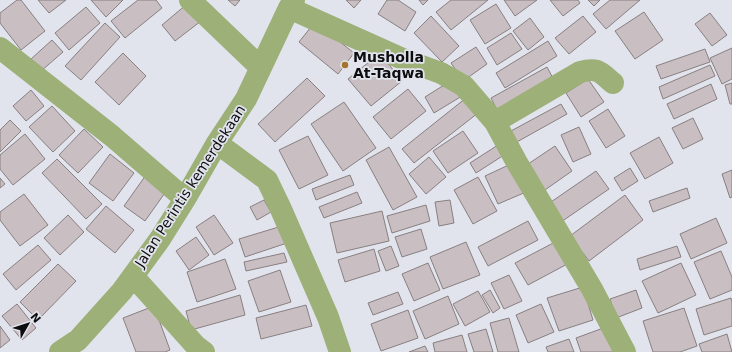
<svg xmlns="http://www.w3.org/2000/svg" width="732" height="352" font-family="'DejaVu Sans',sans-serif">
<rect width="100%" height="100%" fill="#e2e4ed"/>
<path fill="#c9bfc2" stroke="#887f81" d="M17 0H21L45 31 21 50 0 23V13Z
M38 0H66L49 13Z
M91 0H123L106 17Z
M138 0H156L162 8 125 38 111 21Z
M228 0H240L235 6Z
M346 0H361L354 8Z
M387 0H398L416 12 405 31 378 14Z
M419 0H428L423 5Z
M451 0H488L451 30 436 12Z
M504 0H537L515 16Z
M550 0H578L580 3 563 16Z
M588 0H600L594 6Z
M610 0H640L606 29 593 14Z
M187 4 201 21 175 41 162 25Z
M496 4 511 28 485 44 470 20Z
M86 7 100 23 69 50 55 33Z
M644 12 663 40 635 59 615 31Z
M710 13 727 35 712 46 695 24Z
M431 16 459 46 442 62 414 33Z
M583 16 596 32 569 54 555 38Z
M530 18 544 37 528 50 513 31Z
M315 22 354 53 338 74 299 42Z
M105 23 120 37 81 80 65 66Z
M511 33 522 49 497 65 487 48Z
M52 40 63 52 41 71 31 59Z
M548 41 557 56 505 88 496 73Z
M476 47 487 64 463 81 451 63Z
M732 48V79L722 84 710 58Z
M705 49 710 62 661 79 656 66Z
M123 53 146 76 119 105 95 82Z
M380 53 402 81 371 106 348 79Z
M710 65 715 76 663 99 659 87Z
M547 67 555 82 499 114 491 98Z
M307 78 325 96 275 142 258 124Z
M588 79 604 102 581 117 566 93Z
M452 80 462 96 434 113 425 97Z
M732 83V104H730L725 85Z
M711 84 717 99 674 119 667 104Z
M408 89 426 111 391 139 373 117Z
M31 90 44 106 26 121 13 106Z
M466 98 478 113 414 163 402 149Z
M344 102 376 148 343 171 311 124Z
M561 104 567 114 515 143 509 132Z
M52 106 75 131 53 152 29 127Z
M608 109 625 136 606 148 589 121Z
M693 118 703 139 683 149 672 128Z
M10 120 21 131 0 152V130Z
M579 127 591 154 573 162 561 135Z
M84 129 103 147 78 173 59 155Z
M463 131 478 153 448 173 433 151Z
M25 134 45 159 13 185 0 169V155Z
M308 136 328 175 299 189 279 150Z
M659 137 673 163 645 179 630 153Z
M498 145 504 155 476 173 470 163Z
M555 146 572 171 542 192 525 166Z
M389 147 417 197 393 210 366 160Z
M110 154 134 173 113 201 89 183Z
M429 157 446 177 426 194 409 174Z
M57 159 102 204 86 219 42 173Z
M513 163 526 192 498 204 485 176Z
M630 168 638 181 622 191 614 178Z
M732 170V197L730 198 722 174Z
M596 171 609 189 561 222 548 204Z
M146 175 167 190 145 221 124 206Z
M350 175 354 185 316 200 312 189Z
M478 177 497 211 473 224 454 190Z
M0 178 5 184 0 188Z
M687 188 690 198 653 212 649 201Z
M357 192 362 203 324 218 319 207Z
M24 194 48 225 20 246 0 220V212Z
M625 195 643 220 589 261 570 236Z
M264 200 271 212 257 220 250 207Z
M450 200 454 223 439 226 435 202Z
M426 205 430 221 392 233 387 216Z
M106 206 134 230 115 253 86 229Z
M382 211 389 241 337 253 330 223Z
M68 215 84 232 60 255 44 238Z
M214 215 233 243 214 255 196 227Z
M716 218 727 243 691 259 680 234Z
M528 221 538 240 488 266 478 247Z
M282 226 287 243 245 257 239 239Z
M421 229 427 249 402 257 395 237Z
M196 237 209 255 189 270 176 251Z
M559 240 571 262 528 285 515 263Z
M466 242 480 275 443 289 430 257Z
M38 245 51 260 16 290 3 274Z
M391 246 399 266 386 271 378 251Z
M677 246 681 257 640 270 637 259Z
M374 249 380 271 345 282 338 260Z
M721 251 732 277V290L710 299 694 262Z
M284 253 287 262 246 271 244 262Z
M225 259 236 289 197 302 187 272Z
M428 263 440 290 414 301 402 274Z
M681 263 696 295 658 313 642 281Z
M58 264 76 281 38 320 20 302Z
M280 270 291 302 259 312 248 281Z
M509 275 522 301 504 309 491 283Z
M583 287 593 320 559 331 547 298Z
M490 290 500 308 493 313 482 295Z
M636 290 642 308 616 318 610 299Z
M478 291 490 312 465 326 453 304Z
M398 292 403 304 373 315 368 303Z
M240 295 245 315 191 330 186 311Z
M448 296 459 324 425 339 413 311Z
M731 298 732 302V326L704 335 696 309Z
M17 304 36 328 22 340 2 316Z
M541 304 554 332 528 343 516 315Z
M306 305 312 326 261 339 256 318Z
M154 306 170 350 165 352H136L123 318Z
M684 308 697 346 680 352H653L643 321Z
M408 310 418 338 381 351 371 324Z
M509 318 519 352H498L490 323Z
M0 326 10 340 0 348Z
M606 327 615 352H581L576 338Z
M486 329 493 352H474L468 334Z
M727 334 732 352H702L699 344Z
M462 335 467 352H435L433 343Z
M569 339 574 352H548L546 347Z
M425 346 428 352H409Z"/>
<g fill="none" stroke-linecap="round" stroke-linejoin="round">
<path stroke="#9cb077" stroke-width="22" d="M190 0 260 67
M289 8 405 60 441 73 464 86 495 122 516 161 592 289 625 352
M0 48 112 136 185 199
M495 122 580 72C598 67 600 72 613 83
M217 143 267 180 280 207 328 317 340 352
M133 276 196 346 204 352
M60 352 78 340 122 291 160 239 185 199 217 143 246 99 289 8 294 0"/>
</g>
<circle fill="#a6732b" stroke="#e2e4ed" stroke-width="1.5" cx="345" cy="65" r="4"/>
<g text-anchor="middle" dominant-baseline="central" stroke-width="3.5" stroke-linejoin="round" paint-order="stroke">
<g font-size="14" font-weight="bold" fill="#0d0d10" stroke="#e2e4ed" text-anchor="start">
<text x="353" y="57">Musholla<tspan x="353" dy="16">At-Taqwa</tspan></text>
</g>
<g font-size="14" fill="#0d0d10" stroke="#e2e4ed">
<text transform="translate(190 186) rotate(-57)">Jalan Perintis kemerdekaan</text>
</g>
</g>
<g transform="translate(28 324) rotate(51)" stroke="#e2e4ed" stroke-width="3" paint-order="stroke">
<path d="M0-3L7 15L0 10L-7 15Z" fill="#0d0d10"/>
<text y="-6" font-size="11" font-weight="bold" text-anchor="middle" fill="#0d0d10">N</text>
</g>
</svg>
